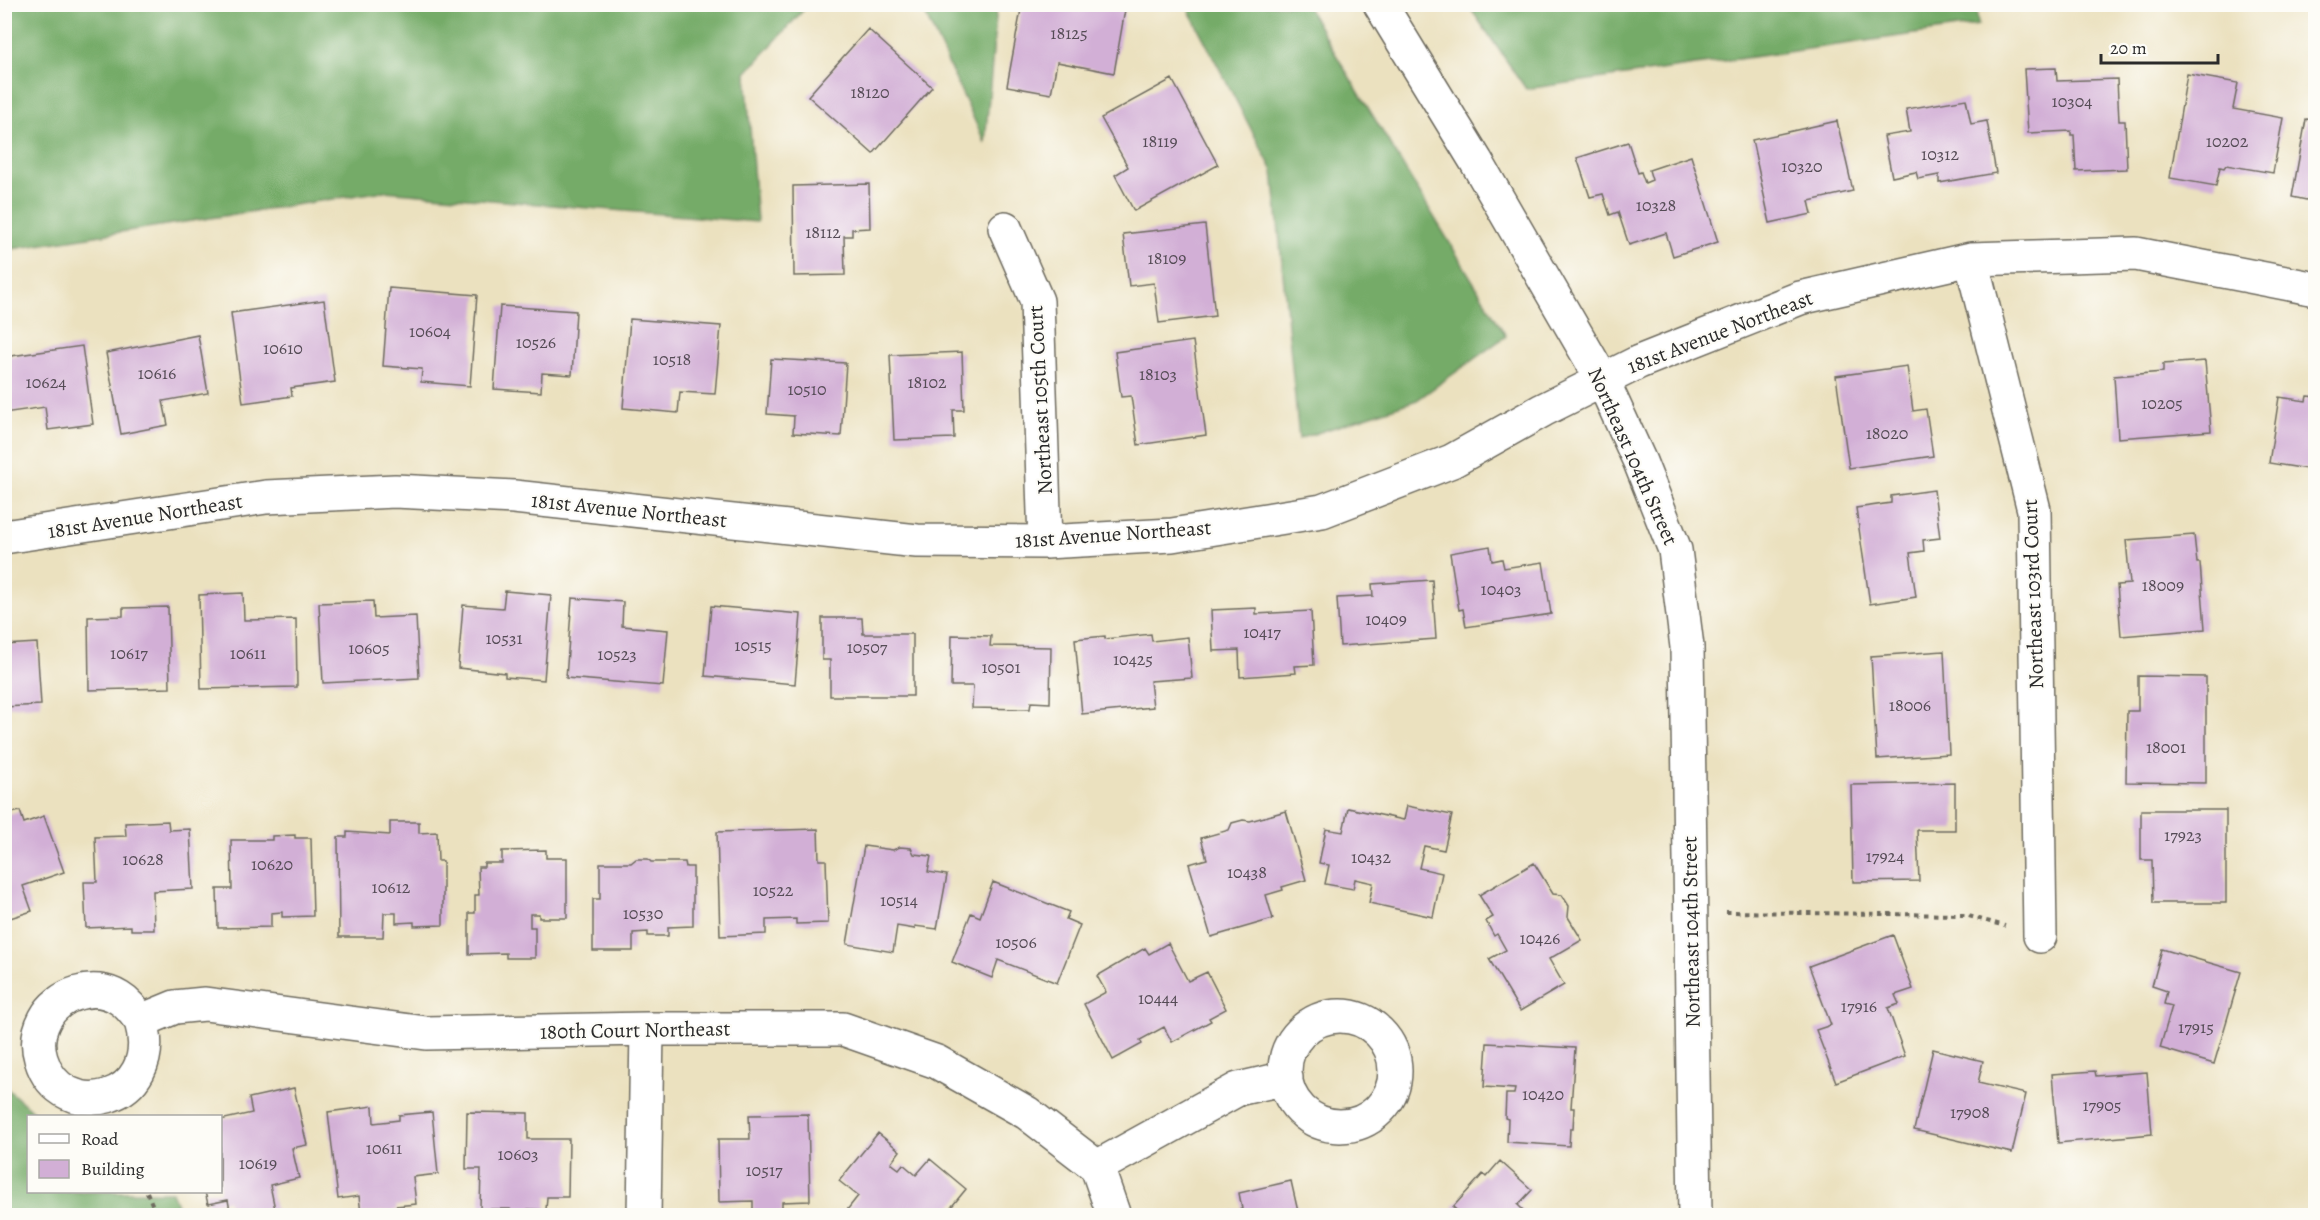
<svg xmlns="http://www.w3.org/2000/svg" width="2320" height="1220" font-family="Alegreya,serif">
<rect width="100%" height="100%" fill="#fdfcf7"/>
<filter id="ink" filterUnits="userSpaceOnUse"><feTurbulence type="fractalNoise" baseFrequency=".0167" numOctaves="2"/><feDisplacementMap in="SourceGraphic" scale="12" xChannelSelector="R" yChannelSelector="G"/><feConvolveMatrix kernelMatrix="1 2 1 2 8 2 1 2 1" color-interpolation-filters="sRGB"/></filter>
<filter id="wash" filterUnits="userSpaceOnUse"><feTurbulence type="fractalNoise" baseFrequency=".008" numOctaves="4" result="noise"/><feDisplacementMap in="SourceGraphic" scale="24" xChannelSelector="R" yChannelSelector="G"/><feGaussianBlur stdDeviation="1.35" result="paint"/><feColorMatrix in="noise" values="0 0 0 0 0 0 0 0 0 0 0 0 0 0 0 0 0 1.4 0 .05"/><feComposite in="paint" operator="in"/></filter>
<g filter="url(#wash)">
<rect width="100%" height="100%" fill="#ebe1bf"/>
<path fill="#74ab68" stroke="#506b4a" stroke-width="1.5" d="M5 4H808V5L746 73 757 222 384 191 5 250Z
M1976 4 1978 25 1526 89 1468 5Z
M921 5H997L985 143Z
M1186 5H1306L1506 336 1417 400 1299 439 1273 171Z
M4 1086 38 1116H28V1192H172L181 1215H5Z"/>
<g id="blocks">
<path fill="#d2afd6" d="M1022 4H1126L1114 73 1057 62 1051 94 1007 86Z
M868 29 932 87 873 154 808 96Z
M2056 68 2057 81 2117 79 2119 121H2125L2127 169 2076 171 2074 135H2071V131L2028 133 2024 69Z
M2187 74 2238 83 2233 109 2283 118 2273 173 2226 165 2224 168 2220 167 2216 186 2170 178Z
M1172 79 1218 165 1134 211 1115 175 1128 167 1101 118Z
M1966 99 1971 124 1987 121 1996 173 1939 183V175L1918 179 1916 172 1892 177 1884 136 1910 132 1906 109Z
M2306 119 2316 120V202L2292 197Z
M1837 121 1853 191 1809 201 1812 214 1770 223 1752 140Z
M1628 142 1638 173 1641 172 1645 183 1652 180 1649 170 1691 156 1718 242 1673 256 1666 233 1629 245 1618 212 1610 215 1603 194 1590 197 1577 158Z
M869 184 870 228 852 229V236H844L845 275 794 276 793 186Z
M1205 225 1215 316 1159 323 1154 283 1129 286 1123 234Z
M389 288 477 295 470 386 421 382 422 369 383 366Z
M324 300 335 382 291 388 292 396 243 403 231 313Z
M500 306 576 311 572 375 542 373 541 392 494 389Z
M630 319 721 326 715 394 680 392 678 413 623 408Z
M198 335 208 393 163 401 168 425 121 434 106 353Z
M1193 341 1206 435 1138 445 1131 396 1121 397 1115 352Z
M82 346 93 424 48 430 45 407 4 413V357Z
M962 352 964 410H953L954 438 894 440 890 355Z
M771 359 846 363 841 436 793 433 794 416 767 414Z
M2205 361 2211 431 2118 438 2114 376 2163 372V364Z
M1907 366 1913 411 1926 409 1933 456 1849 468 1836 376Z
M2307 396 2316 397V476L2313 475V470L2269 463 2279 397 2306 401Z
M1934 490 1940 538 1923 540 1924 551 1910 553 1916 597 1870 604 1856 508 1891 503V496Z
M2194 535 2197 563H2200L2205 629 2121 636 2117 585 2130 584 2126 540Z
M1490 546 1492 561 1502 559 1504 568 1543 562 1551 614 1466 627 1463 609 1459 610 1450 553Z
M1432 580 1436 639 1340 646 1337 598 1373 596 1372 584Z
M505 591 551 595 544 680 505 677V673L458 668 463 605 503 608Z
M243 593 244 620 296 619 297 687 201 689 199 595Z
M572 598 623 602 622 626 668 630 663 686 566 678Z
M373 601 374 618 416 616 419 678 323 683 319 603Z
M711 606 801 614 795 684 705 676Z
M168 607 170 688 89 690 88 617 123 616V608Z
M1256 608V614L1311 611 1314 665 1295 666 1296 673 1240 677 1239 650 1213 651 1211 610Z
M822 618H862L863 634H913V696H830V660H822Z
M1151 634 1152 641 1188 637 1192 678 1150 681 1153 707 1082 714 1075 639 1105 636V639Z
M952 635 991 636 990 646 1051 647 1050 703 1031 702 1030 709 972 708 973 686H951Z
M37 643 41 705 4 707V645Z
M1944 651 1949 754 1877 759 1871 656Z
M2138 676 2206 677V783L2126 782 2127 711H2138Z
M1955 783V830H1917L1919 881 1853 882 1851 785Z
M1407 806 1452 815 1444 850 1424 846 1419 868 1442 873 1433 917 1369 903 1373 883 1355 879 1353 889 1325 884 1329 865 1319 863 1326 829 1343 832 1348 808 1404 820Z
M2141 810H2226V903H2153L2152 860H2141Z
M20 811 24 823 44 816 64 872 23 886 32 911 4 920V815Z
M1286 811 1306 880 1282 887 1283 890 1266 895 1273 919 1211 937 1189 864 1207 859 1201 838 1229 830 1232 823 1243 820 1250 821Z
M168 821 169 830 190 829 193 889 153 891 154 930H131V926L86 928 84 882H97L95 837 126 836 125 823Z
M390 822H419V833L437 832 438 861H443V925L414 926V922L396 923V913H384L383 937H339L338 837H347V832L390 835Z
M818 829 819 860H826L828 923 796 924V919L766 920V934L720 936 717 832Z
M295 835V838H311L313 916 282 917V912L271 913V927L218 928 217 889H232L231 840H272V836Z
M864 846 893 850 900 847 911 848 914 854 931 856 928 872 947 875 937 929 915 926V929L897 926 893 952 847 944Z
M546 850V858H567V918H539V914H530V927H535V958H506V953L469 954V913H475V895H479L478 867H484V863H502V851Z
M636 859H648L651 862H685L686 867H693V926L668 927V936H648V932L633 933V951H593V899H600V863H631Z
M1534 863 1553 894 1562 895 1569 906 1568 917 1582 940 1549 959 1564 985 1520 1011 1489 959 1506 950 1497 934 1494 936 1486 921 1493 917 1479 895Z
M993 882 1069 912 1066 919 1080 925 1057 983 998 960 992 978 952 962 971 913 980 917Z
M1893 935 1913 989 1895 995 1899 1004 1888 1008 1905 1056 1836 1082 1816 1030 1831 1025 1809 966Z
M1168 943 1188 981 1207 972 1226 1009 1209 1018 1211 1021 1172 1042 1164 1027 1140 1040 1142 1044 1113 1060 1084 1004 1106 992 1097 976 1145 948 1149 954Z
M2162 949 2241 972 2214 1064 2160 1048 2172 1006 2164 1004 2167 991 2152 986Z
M1487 1043 1575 1048 1571 1108H1574L1573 1129H1570L1569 1146 1507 1142 1508 1119 1505 1118 1506 1094H1514L1515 1089 1484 1087Z
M1933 1049 1983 1061 1978 1083 2026 1094 2012 1153 1914 1130Z
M2095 1071 2096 1076 2147 1072 2152 1134 2058 1143 2052 1074Z
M294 1088 307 1145 292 1148 299 1178 270 1185 276 1214 231 1216 228 1200 208 1204 205 1192H220V1120L252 1113 249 1098Z
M373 1106 374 1123 399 1120V1115L432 1112 438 1174 413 1177 416 1204 396 1206 397 1210 361 1214 359 1196 338 1199 328 1112Z
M467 1112 528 1113V1139H569L568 1197H547L546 1210 528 1209 524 1215 514 1214 510 1209H480L481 1169H466Z
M808 1114 810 1201 782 1202V1213L753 1214V1201L719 1202 718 1139H750L749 1115Z
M878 1133 900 1151 891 1163 899 1169 903 1164 916 1175 930 1159 966 1189 944 1216H853L847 1210 858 1196 839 1181Z
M1500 1161 1532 1190 1518 1205 1529 1216H1463L1453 1207 1483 1174 1486 1177Z
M1291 1181 1299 1216H1233L1232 1211 1242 1209 1239 1193Z"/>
</g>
</g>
<g filter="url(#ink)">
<use href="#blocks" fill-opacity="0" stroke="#6e6b5f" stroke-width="1.5"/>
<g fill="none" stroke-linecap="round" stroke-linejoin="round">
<defs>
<path id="minor" d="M1005 228 1037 301 1045 542
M1971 259 2034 510 2040 936
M4 537 266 497 395 491 514 497 917 541 1045 542 1172 535 1322 511 1452 461 1543 410 1639 362 1800 298 1971 259 2136 254 2316 289
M1285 1071a55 55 0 1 1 110 0a55 55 0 1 1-110 0Z
M141 1021C165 1102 61 1127 41 1059 37 1046 38 1032 45 1019 58 994 94 982 119 998 129 1004 134 1012 141 1021L175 1007 205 1004 426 1033 647 1029H843L937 1062 1027 1113 1097 1167 1238 1089 1286 1078
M1097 1167 1114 1216
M644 1216 647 1029"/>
<path id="tertiary" d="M1380 4 1476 161 1602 379 1640 462 1675 550 1687 647 1695 1216"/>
</defs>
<use href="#minor" stroke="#6e6b5f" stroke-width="36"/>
<use href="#tertiary" stroke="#6e6b5f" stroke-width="36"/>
<path stroke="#6e6b5f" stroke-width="4" stroke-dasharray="4.5 4.5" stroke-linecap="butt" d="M1726 912 1965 915 2005 926
M147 1192 157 1216"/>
<use href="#minor" stroke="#fff" stroke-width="33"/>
<use href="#tertiary" stroke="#fff" stroke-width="33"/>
</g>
</g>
<g text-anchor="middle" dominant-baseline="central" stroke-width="4.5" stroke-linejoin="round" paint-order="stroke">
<g font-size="18" fill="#554c56">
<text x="1069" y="33">18125</text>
<text x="870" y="92">18120</text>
<text x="2072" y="101">10304</text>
<text x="1160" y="141">18119</text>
<text x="2227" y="141">10202</text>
<text x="1940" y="154">10312</text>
<text x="1802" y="166">10320</text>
<text x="1656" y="205">10328</text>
<text x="823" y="232">18112</text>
<text x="1167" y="258">18109</text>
<text x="430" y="331">10604</text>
<text x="536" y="342">10526</text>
<text x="283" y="348">10610</text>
<text x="672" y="359">10518</text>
<text x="157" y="373">10616</text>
<text x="1158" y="374">18103</text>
<text x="46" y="382">10624</text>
<text x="927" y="382">18102</text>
<text x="807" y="389">10510</text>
<text x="2162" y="403">10205</text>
<text x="1887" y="433">18020</text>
<text x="2163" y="585">18009</text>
<text x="1501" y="589">10403</text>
<text x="1386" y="619">10409</text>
<text x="1262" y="632">10417</text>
<text x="504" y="638">10531</text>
<text x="753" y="645">10515</text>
<text x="867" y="647">10507</text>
<text x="369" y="648">10605</text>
<text x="129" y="653">10617</text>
<text x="248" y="653">10611</text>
<text x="617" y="654">10523</text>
<text x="1133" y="659">10425</text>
<text x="1001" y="667">10501</text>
<text x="1910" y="705">18006</text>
<text x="2166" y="747">18001</text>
<text x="2183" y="835">17923</text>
<text x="1885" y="856">17924</text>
<text x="1371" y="857">10432</text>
<text x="143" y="859">10628</text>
<text x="272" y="864">10620</text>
<text x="1247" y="872">10438</text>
<text x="391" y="887">10612</text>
<text x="773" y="890">10522</text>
<text x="899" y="900">10514</text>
<text x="643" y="913">10530</text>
<text x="1540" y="938">10426</text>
<text x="1016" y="942">10506</text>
<text x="1158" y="998">10444</text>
<text x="1859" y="1006">17916</text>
<text x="2196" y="1027">17915</text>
<text x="1543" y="1094">10420</text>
<text x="2102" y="1105">17905</text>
<text x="1970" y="1112">17908</text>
<text x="384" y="1148">10611</text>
<text x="518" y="1154">10603</text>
<text x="258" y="1163">10619</text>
<text x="764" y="1170">10517</text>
</g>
<g font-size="21" fill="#2b2b2b" stroke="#fdfcf7">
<text transform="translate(1720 332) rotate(-21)">181st Avenue Northeast</text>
<text transform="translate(1040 400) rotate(-93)">Northeast 105th Court</text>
<text transform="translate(1633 456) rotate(66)">Northeast 104th Street</text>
<text transform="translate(629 510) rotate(6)">181st Avenue Northeast</text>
<text transform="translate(145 516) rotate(-9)">181st Avenue Northeast</text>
<text transform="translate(1113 534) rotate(-4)">181st Avenue Northeast</text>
<text transform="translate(2033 594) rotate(-92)">Northeast 103rd Court</text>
<text transform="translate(1691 932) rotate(-91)">Northeast 104th Street</text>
<text transform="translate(635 1030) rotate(-1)">180th Court Northeast</text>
</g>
</g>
<rect width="2320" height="1220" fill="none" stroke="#fdfcf7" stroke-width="24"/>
<rect x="27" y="1115" width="195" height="78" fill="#fdfcf7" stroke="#a9a8a5" stroke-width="1.5"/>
<rect x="39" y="1134" width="30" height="9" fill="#ffffff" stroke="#a9a8a5" stroke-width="1.5"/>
<text x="81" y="1145" font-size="18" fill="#2b2b2b">Road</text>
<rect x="39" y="1160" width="30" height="18" fill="#d2afd6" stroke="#a9a8a5" stroke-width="1.5"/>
<text x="81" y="1175" font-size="18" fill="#2b2b2b">Building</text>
<path d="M2101 54v9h117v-9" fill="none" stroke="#2b2b2b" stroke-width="3"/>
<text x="2110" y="54" font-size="18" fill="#2b2b2b" stroke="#fdfcf7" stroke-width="4.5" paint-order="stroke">20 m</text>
</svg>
